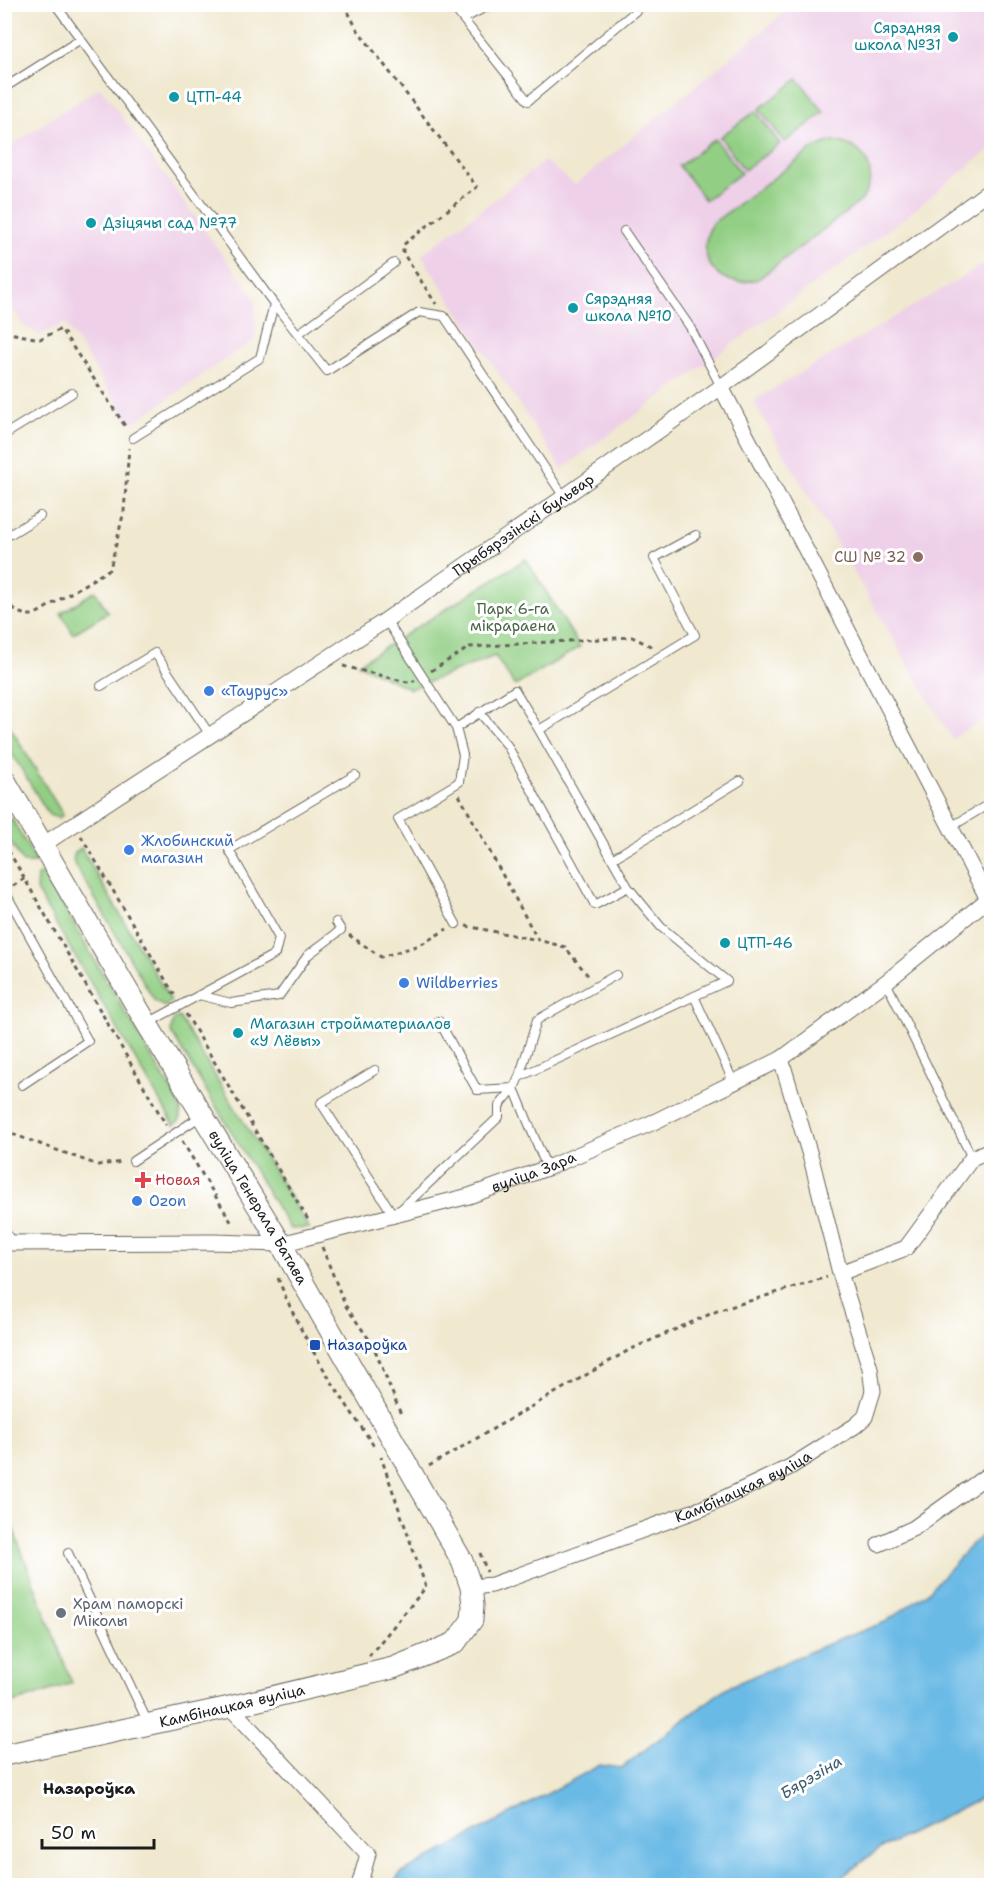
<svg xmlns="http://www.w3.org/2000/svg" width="996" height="1890" font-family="'Shantell Sans',sans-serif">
<rect width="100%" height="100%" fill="#fff"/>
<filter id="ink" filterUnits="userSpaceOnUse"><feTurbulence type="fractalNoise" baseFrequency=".0167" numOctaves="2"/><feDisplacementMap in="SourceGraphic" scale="12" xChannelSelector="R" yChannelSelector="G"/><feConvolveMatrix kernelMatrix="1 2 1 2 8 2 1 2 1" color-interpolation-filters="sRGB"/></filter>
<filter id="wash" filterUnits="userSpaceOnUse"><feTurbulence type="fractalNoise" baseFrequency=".008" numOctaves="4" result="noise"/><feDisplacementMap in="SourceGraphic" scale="24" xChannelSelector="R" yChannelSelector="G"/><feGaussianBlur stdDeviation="1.35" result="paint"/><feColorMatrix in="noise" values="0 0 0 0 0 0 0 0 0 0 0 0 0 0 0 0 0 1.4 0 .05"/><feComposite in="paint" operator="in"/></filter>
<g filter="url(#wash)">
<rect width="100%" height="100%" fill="#f0e8cf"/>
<path fill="#eed0e8" d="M794 5H991V148L907 216 562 469 421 255 545 161 575 185Z
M100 87 255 299V339L131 424 65 323 40 335 23 325 5 295V149Z
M991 260V714L952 739 753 401Z"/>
<path fill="#92cf84" stroke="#577650" stroke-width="1.5" d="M798 79 824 112 785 142 759 109Z
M756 111 780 144 744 170 720 137Z
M715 139 741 173 705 200 679 166Z
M832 141C866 144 881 172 861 201L758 279C720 292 691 258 713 223L814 148Z
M526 559 580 647 515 686 495 656 410 689 358 664Z
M95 591 108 612 73 634 61 613Z
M4 717 63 815 58 818 49 815 5 742Z
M5 819H12L37 863H23L5 833Z
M81 848 171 1001 165 1007 154 1000 73 861 75 852Z
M43 872 181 1107 180 1120 174 1125 36 890 37 876Z
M179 1017 309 1228 290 1229 171 1032 173 1020Z
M5 1508 72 1683 5 1706H4Z"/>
<path fill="#6bbae6" stroke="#446b81" stroke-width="1.5" d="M991 1527V1794L879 1849 831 1885H393L400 1874 600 1765 621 1768 726 1688 830 1643 885 1622 928 1592 970 1546Z"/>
</g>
<g filter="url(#ink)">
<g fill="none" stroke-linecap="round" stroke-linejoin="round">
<defs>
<path id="lane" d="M55 4 274 304 260 358 133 438
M451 4 528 101 644 4
M463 19 492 4
M4 88 81 39
M624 231 690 327 721 387
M274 304 327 371 419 312 444 316 564 497
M298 334 394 263
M4 435 72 393
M4 538 40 516
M386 620 456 728 463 755 459 782 398 819 456 924
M101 686 155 653 210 735
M479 712 507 745 595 905 628 887
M456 728 515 690 539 730 695 635 654 558 696 535
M539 730 628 887 661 927 727 981 519 1077 514 1088 547 1168
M951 827 992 802
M612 859 740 781
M4 890 88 1041 22 1085
M886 982 972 1158
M199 995 231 1003 279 996 308 955 341 930 336 922
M694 996 734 1083
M439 1021 477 1090 514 1088
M148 1023 275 954 279 938 229 850 355 775
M375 1070 321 1103 394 1216 499 1117V1106L514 1088
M519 1077 537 1020 616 975
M133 1161 201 1116
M4 1229 12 1243
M68 1553 148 1723"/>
<g id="street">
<path d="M721 387 988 899"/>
<path id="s1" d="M44 844 386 620 564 497 721 387 992 189"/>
<path id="s2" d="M4 1243 214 1242 281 1244 469 1196 547 1168 656 1121 781 1059 886 982 992 896"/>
<path d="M840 1273 906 1248 972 1158 992 1149"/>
<path d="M879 1544 914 1528 992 1472"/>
<path id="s3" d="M471 1587 492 1585 703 1508 790 1467 855 1426 865 1417 873 1391 870 1368 840 1273 812 1162 781 1059"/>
<path d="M230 1707 368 1854 359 1886"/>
</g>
<g id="secondary">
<path id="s4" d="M4 779 147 1024 281 1244 462 1561 471 1587 473 1605 472 1620 455 1643 393 1668 230 1707 4 1755"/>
</g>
</defs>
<use href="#lane" stroke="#66635b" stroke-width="10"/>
<use href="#street" stroke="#66635b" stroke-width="17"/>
<use href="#secondary" stroke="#66635b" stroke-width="23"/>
<path stroke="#66635b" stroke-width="3" stroke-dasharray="4.5 4.5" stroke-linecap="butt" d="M344 4 357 29 477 187 403 245V253L436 304
M4 332 40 339 61 329 127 429
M4 604C18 607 15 616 34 615L110 569 124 511 129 448
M343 666 411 683 415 680
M431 671 470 647 632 637 655 648
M459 795 538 940 565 947 590 978
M81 836 175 996
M4 843 166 1125
M13 886 25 878
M466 926 538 940
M349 935 381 957 420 945 447 929
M186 1014 310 1223
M4 1131 98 1165 123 1162
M182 1141 233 1225
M322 1247 345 1305 373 1345 402 1417
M278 1278C303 1343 338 1392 376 1449
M429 1466 629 1350 717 1311 827 1277
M480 1553 487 1572
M369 1656 426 1587 381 1457"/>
<use href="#lane" stroke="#fff" stroke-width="8"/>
<use href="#street" stroke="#fff" stroke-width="15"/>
<use href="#secondary" stroke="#fff" stroke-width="21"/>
</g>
</g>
<g fill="#0f9aa8" stroke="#fff" stroke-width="2">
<circle cx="953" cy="37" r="6"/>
<circle cx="174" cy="97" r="6"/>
<circle cx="91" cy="223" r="6"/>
<circle cx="573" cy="308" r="6"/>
<circle cx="725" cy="943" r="6"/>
<circle cx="238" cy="1033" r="6"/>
</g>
<circle fill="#8d6e63" stroke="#fff" stroke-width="2" cx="918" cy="557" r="6"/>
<g fill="#3f7fe0" stroke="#fff" stroke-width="2">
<circle cx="209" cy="691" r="6"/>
<circle cx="129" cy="850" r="6"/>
<circle cx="404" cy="983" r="6"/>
<circle cx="137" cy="1201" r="6"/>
</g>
<path fill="#e0444e" stroke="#fff" stroke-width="2" d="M140 1171h6v6h6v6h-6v6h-6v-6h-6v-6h6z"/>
<rect fill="#1a4fb4" stroke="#fff" stroke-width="2" x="309" y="1339" width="12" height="12" rx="3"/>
<circle fill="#6b7280" stroke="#fff" stroke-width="2" cx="61" cy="1613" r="6"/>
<g text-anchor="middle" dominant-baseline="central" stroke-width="6" stroke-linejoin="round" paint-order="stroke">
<g font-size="15" fill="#0d838f" stroke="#fff" text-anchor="start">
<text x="941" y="28" text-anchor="end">Сярэдняя<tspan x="941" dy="17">школа №31</tspan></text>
<text x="186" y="97">ЦТП-44</text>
<text x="103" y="223">Дзіцячы сад №77</text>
<text x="585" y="299">Сярэдняя<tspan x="585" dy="17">школа №10</tspan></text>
<text x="737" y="943">ЦТП-46</text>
<text x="250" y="1024">Магазин стройматериалов<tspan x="250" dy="17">«У Лёвы»</tspan></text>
</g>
<g font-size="15" fill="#1c1c1c" stroke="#fff">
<text stroke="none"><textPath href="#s1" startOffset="576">Прыбярэзінскі бульвар</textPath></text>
<text stroke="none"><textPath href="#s2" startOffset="540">вуліца Зара</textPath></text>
<text stroke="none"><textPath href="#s4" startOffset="498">вуліца Генерала Батава</textPath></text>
<text stroke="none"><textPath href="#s3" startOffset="291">Камбінацкая вуліца</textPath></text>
<text transform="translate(232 1706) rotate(-13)">Камбінацкая вуліца</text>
</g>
<g font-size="15" fill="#785e54" stroke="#fff" text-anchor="end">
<text x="906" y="557">СШ № 32</text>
</g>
<g font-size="15" fill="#4b6446" stroke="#fff">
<text x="513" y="609">Парк 6-га<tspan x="513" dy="17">мікрараена</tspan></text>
</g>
<g font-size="15" fill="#366cbe" stroke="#fff" text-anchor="start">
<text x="221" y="691">«Таурус»</text>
<text x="141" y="841">Жлобинский<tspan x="141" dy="17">магазин</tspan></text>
<text x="416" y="983">Wildberries</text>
<text x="149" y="1201">Ozon</text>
</g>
<g font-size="15" fill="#be3a42" stroke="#fff" text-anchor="start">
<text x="155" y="1180">Новая</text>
</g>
<g font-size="15" fill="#164399" stroke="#fff" text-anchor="start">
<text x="327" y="1345">Назароўка</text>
</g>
<g font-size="15" fill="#5b616d" stroke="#fff" text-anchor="start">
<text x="73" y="1604">Храм паморскі<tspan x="73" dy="17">Міколы</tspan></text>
</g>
<g font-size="16" font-style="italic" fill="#3c5b6d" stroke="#fff">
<text transform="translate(811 1777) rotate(-31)">Бярэзіна</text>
</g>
<g font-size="16" font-weight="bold" fill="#1c1c1c" stroke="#fff">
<text x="89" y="1788">Назароўка</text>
</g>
</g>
<rect width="996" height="1890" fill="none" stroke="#fff" stroke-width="24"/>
<path d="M42 1839v9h112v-9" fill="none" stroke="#1c1c1c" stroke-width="3"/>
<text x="51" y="1839" font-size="18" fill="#1c1c1c" stroke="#ffffff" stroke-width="4.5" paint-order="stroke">50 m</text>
</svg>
